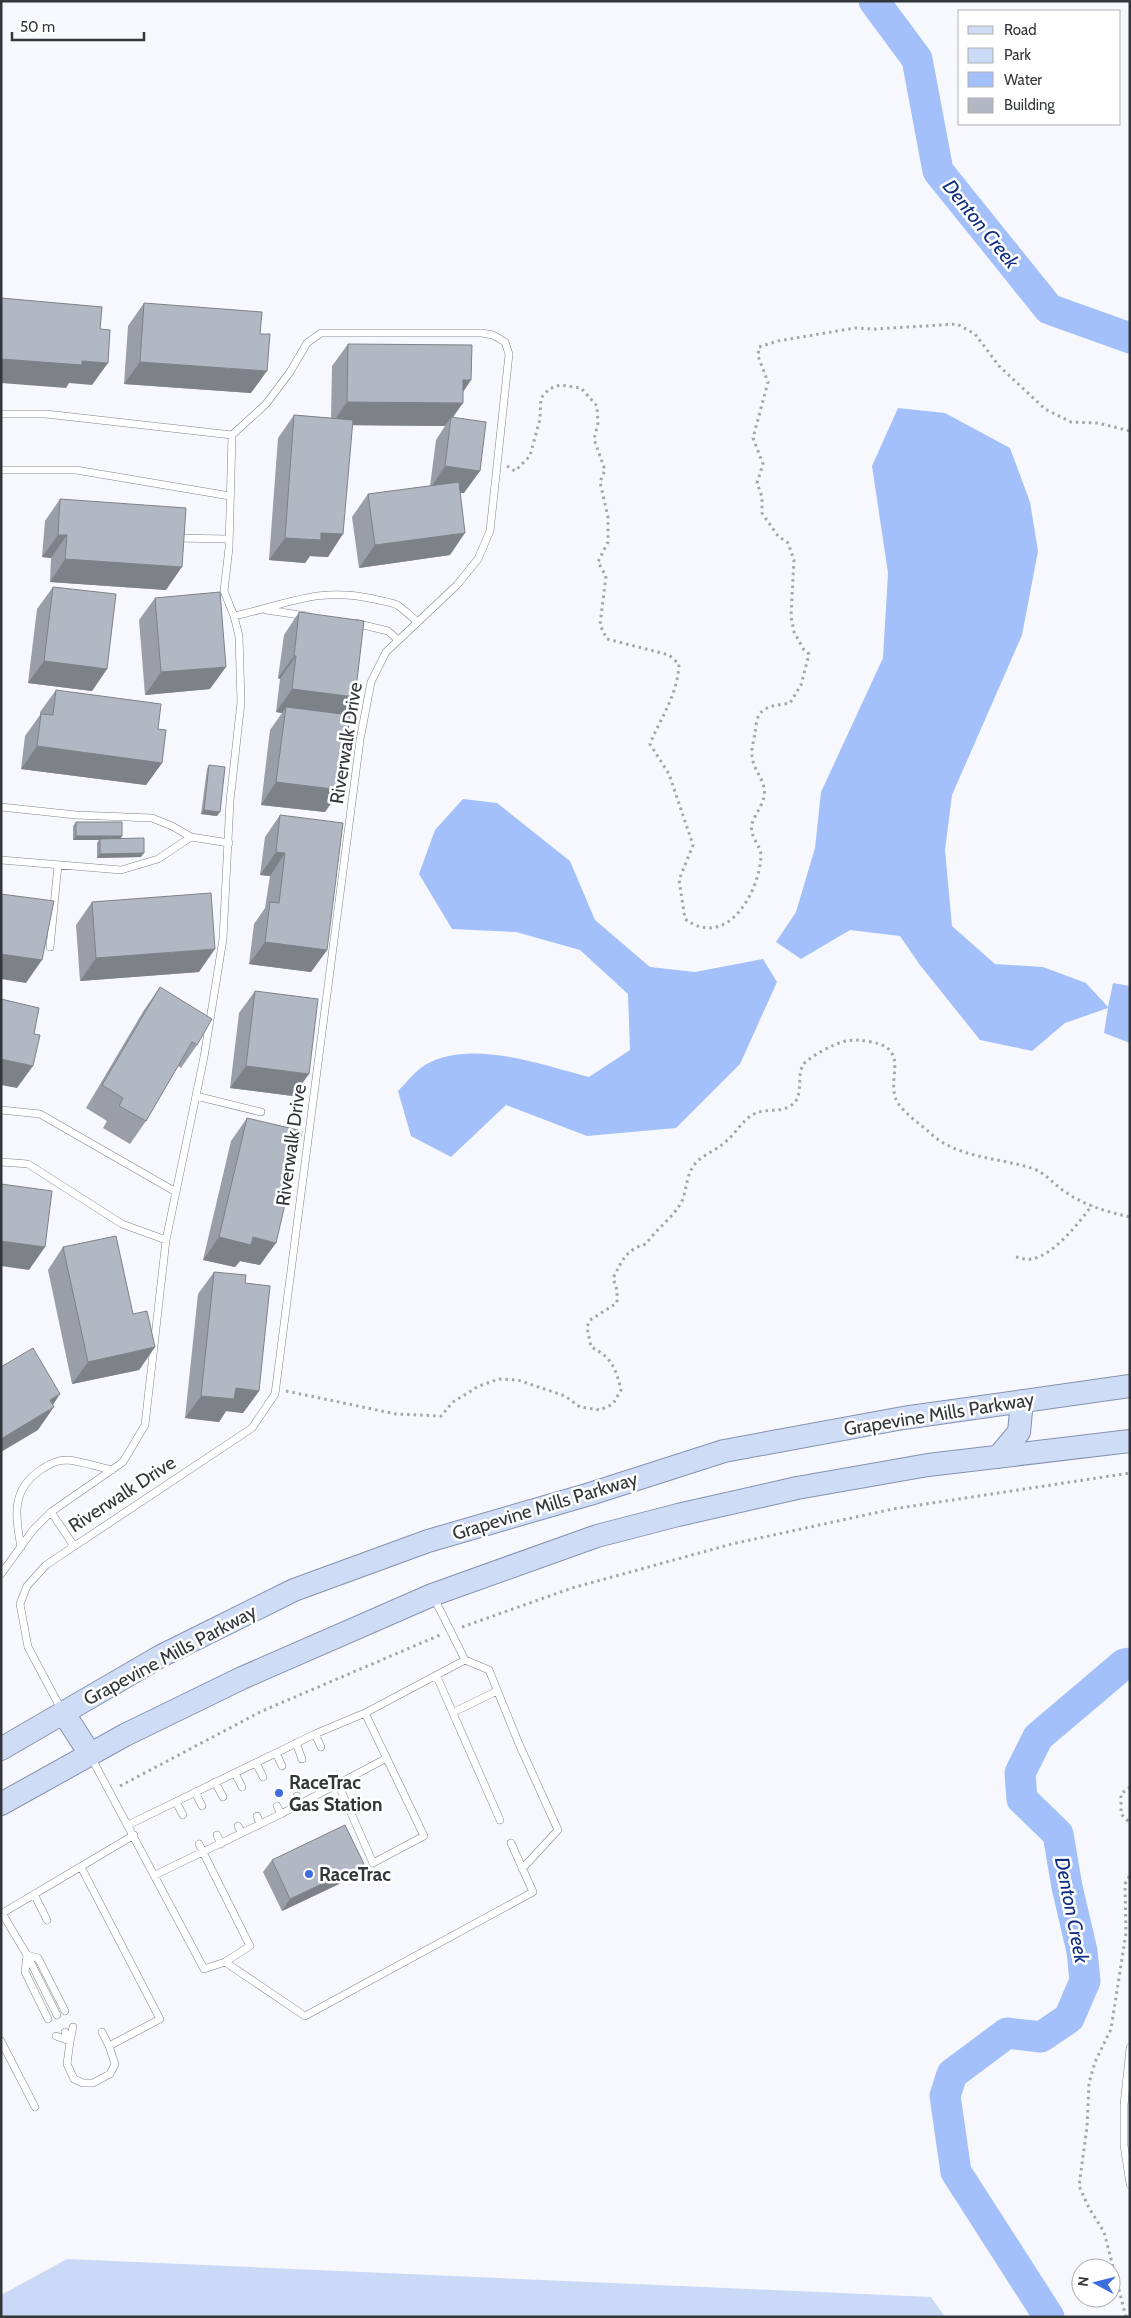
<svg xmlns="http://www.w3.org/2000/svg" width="1131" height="2318" font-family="Cabin,sans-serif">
<rect width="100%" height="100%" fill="#f6f8fd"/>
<path fill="#cad9f6" d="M67 2259 931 2297 945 2317H1V2295Z"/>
<path fill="#a3c0fb" d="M898 408 945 413 1010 448 1030 502 1038 551 1022 635 952 795 945 850 952 926 995 964 1043 967 1086 983 1108 1007 1113 983 1130 986V1043L1104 1033 1108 1008 1065 1023 1032 1051 980 1040 920 965 900 936 850 930 801 959 776 942 796 912 815 848 821 792 883 658 888 573 872 466Z
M463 799 497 803 570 861 595 920 650 967 695 972 763 959 777 982 740 1064 676 1128 587 1136 506 1105 451 1157 411 1136 398 1091C406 1083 415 1071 425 1065 469 1038 543 1065 589 1077L630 1050 628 994 580 950 516 932 452 929 419 874 435 830Z"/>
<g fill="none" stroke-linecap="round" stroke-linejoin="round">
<path stroke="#a3c0fb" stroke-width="31" d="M874 1 917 59 938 171 1049 309 1130 338
M1049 2317 956 2172 945 2096 952 2074 1007 2033 1041 2037 1069 2018 1085 1981 1082 1951 1067 1887 1058 1834 1022 1799 1020 1773 1038 1737 1124 1664 1130 1663"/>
<defs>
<path id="service" d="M1 414H46L232 435
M1 470H76L230 496
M174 538 229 539
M266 610 307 616
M355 623 388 631 397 639
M1 807 76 815 152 818 172 826 191 837
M1 860 121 870 158 859 191 837 229 843
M50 947 58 865
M196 1096 261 1112
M1 1110 40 1114 176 1192
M1 1162 28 1164 122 1224 166 1240
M74 1546 51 1512 123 1462 145 1425 166 1240 204 1057 223 939 230 801 241 702 239 636 234 616
M21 1547C15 1515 11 1489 42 1469 49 1464 58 1460 67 1460 81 1461 97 1467 112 1470
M1 1574 33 1530 51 1512
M434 1598 465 1660 489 1670 519 1744 558 1830 522 1869
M437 1677 500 1820
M61 1709 28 1647 20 1604 27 1586 46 1565 252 1428 275 1394 360 740 371 682 386 652 457 585 478 559 490 531 509 354 505 342 493 335 482 333H321L307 343 290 372 266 404 232 435 229 548 224 591 234 616C287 605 317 586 374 599 381 601 391 602 397 605 404 609 411 617 418 622
M454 1712 497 1691
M315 1734 321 1747
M296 1743 302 1759
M276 1753 282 1766
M91 1757 204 1969 225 1962 250 1946 199 1844
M256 1763 263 1777
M235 1773 242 1787
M335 1777 373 1863 424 1836 365 1713
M215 1782 223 1797
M195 1792 202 1806
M297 1796 300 1803
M176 1802 183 1815
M277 1806 281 1814
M257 1816 260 1824
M128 1825 315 1734 365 1713 465 1660
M238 1826 242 1833
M217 1835 221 1844
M81 1867 160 2019 109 2046
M155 1875 281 1814 385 1759
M34 1894 47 1920
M2 1913 27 1955 57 2015
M1 1914 134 1835
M225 1962 305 2016 533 1892 511 1843
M48 2019 25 1972 27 1955 38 1958 65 2011
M65 2032 70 2041 67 2064 74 2079 83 2083H93L110 2074 115 2064 109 2046 102 2032
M56 2036 70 2041 73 2027
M1 2041 35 2107
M1130 2048 1124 2105V2145L1130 2184"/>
<path id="primary" d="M998 1457 1019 1432 1022 1401
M63 1712 90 1754
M1 1749 161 1656 294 1590 428 1541 590 1494 724 1451 903 1418 1130 1386
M1 1804 125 1735 242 1678 432 1595 597 1536 678 1515 797 1488 928 1465 1130 1441"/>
</defs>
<use href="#service" stroke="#7e848e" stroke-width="8"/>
<use href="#primary" stroke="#8492b0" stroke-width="24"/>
<path stroke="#a3a6aa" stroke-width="3" stroke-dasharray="2.5 4" stroke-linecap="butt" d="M507 466 515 471 530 456 540 419 541 398 549 389 560 385 581 388 597 406 598 423 594 439 605 470 600 482 608 517V542L598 562 606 576 600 625 607 639 669 655 679 664C678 694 661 717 650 744L669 774 693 845 679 880 685 919C727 950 759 893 761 856 761 845 749 837 752 824 755 813 767 801 764 788 762 777 753 768 752 756 751 749 754 740 755 733 756 728 756 720 759 715 765 705 780 705 790 703L801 685 809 654 804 650 794 632 791 616 794 560 788 543 778 536 762 513V497L757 483 763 464 753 438 768 382 758 356 759 347 778 341 855 328 875 329 957 324 975 334 999 366 1045 409 1071 422 1098 423 1130 431
M1016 1257C1021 1258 1026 1260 1031 1259 1052 1257 1080 1222 1092 1205
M286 1391 396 1414 441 1416 453 1402 479 1386 499 1379 518 1380 565 1396 580 1407 600 1410 613 1404 621 1390C616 1369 612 1357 591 1347L587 1327 590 1320 617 1303V1290L613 1278C623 1260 625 1250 646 1244 656 1229 674 1217 682 1201 687 1189 686 1176 694 1165 702 1155 715 1151 724 1143 735 1135 742 1120 754 1114 765 1108 779 1113 790 1106 805 1098 796 1077 803 1065 807 1058 834 1044 842 1042 852 1039 861 1040 872 1042 912 1050 884 1081 898 1103 905 1114 919 1123 929 1132 957 1159 999 1157 1034 1169 1047 1174 1055 1186 1067 1193 1086 1206 1108 1212 1130 1217
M462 1627 572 1588 732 1544 893 1509 1130 1473
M120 1786 262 1711 440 1635
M1130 1787 1121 1794V1814L1130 1823
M1126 2317 1104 2232 1089 2208 1079 2186 1087 2127 1089 2083 1095 2062 1111 2029 1126 1933 1125 1884 1130 1875"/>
<use href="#service" stroke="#fff" stroke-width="7"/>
<use href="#primary" stroke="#cfdcf6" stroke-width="22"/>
</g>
<path fill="#999ea8" d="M144 303 251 393 124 384 128 326Z
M348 344 463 393 453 418 464 493H460L450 555 359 568 352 517 368 494 430 486 436 440 445 426 352 425 328 557 310 556 305 563 269 560 278 438 294 415 331 418 332 366Z
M60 499 166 590 50 582 51 558 42 557 45 521Z
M53 587 107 669 92 691 28 683 37 609Z
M155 598 210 689 145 695 139 620Z
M299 612 343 714 325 812 261 805 270 730 282 713 276 712 280 679 278 678 284 635Z
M56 690 158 729 162 763 146 785 21 769 25 736 40 715V712Z
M209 765 217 816 201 814 207 769Z
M280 815 327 950 311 972 249 964 254 924 265 908 270 876 260 875 265 837Z
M76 822 121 838 141 857 97 858V843L99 840H73V826Z
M92 902 199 972 80 981 76 925Z
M160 987 197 1045 181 1068 178 1066 146 1121 130 1144 103 1128 107 1121 86 1108 144 1010Z
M255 991 293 1096 230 1088 239 1013Z
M247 1118 260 1265 240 1261 235 1267 203 1260 231 1141Z
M63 1247 133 1314 155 1347 139 1370 72 1384 48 1270Z
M214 1272 245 1283 259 1391 243 1413 226 1411 219 1422 185 1418 198 1294Z
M272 1860 356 1876 282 1911 263 1872Z"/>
<path fill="#7d8188" d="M1 359 82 361 108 363 92 385 69 383 66 388 1 383Z
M140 362 267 371 251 393 124 384Z
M463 380H471L456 403Z
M347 402 463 403 451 420V417L445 426 331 425Z
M445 466 480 471 464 493 430 489Z
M321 533 343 534 328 557 310 556 305 563 269 560 285 538Z
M465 533 450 555 359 568 375 545Z
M58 535H67L51 558 42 557Z
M65 559 182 567 166 590 50 582Z
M294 656H296L280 679 278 678Z
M44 661 107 669 92 691 28 683Z
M226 667 210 689 145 695 161 672Z
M292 689 355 697 339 720 286 707 282 713 276 712Z
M37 746 162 763 146 785 21 769Z
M276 782 341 790 325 812 261 805Z
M204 810 220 812 217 816 201 814Z
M76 836H122L120 840H73Z
M276 852 285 853 270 876 260 875Z
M144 853 141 857 97 858 100 854Z
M265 942 327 950 311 972 249 964Z
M215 949 199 972 80 981 96 958Z
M1 954 42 960 26 983 1 979Z
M1 1059 33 1066 17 1088 1 1085Z
M246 1066 309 1074 293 1096 230 1088Z
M219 1237H253L276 1243 260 1265 240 1261 235 1267 203 1260Z
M1 1241 45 1247 29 1270 1 1266Z
M155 1347 139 1370 72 1384 88 1362Z
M236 1388 259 1391 243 1413 226 1411 219 1422 185 1418 201 1396Z
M60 1394 49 1411 54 1407 38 1430 1 1452V1439L50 1400Z
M364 1864 356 1876 282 1911 290 1899Z"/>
<path fill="#b2b8c3" stroke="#7d8188" d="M1 298 102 307 100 329 110 330 108 363 82 361V365L1 359Z
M144 303 262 312 260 334H270L267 371 140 362Z
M348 344 472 345 471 380H463V403L347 402Z
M294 415 353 420 343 534 321 533V540L285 538Z
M451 417 486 422 480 471 445 466Z
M459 482 465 533 375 545 368 494Z
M60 499 186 508 182 567 65 559 67 535H58Z
M53 587 116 594 107 669 44 661Z
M220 592 226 667 161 672 155 598Z
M299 612 364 621 355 697 292 689 296 656H294Z
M56 690 161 704 158 729 166 730 162 763 37 746 41 714 53 715Z
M286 707 350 715 341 790 276 782Z
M209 765 225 767 220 812 204 810Z
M280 815 343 823 327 950 265 942 270 902 279 903 285 853 276 852Z
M76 822H122V836H76Z
M144 838V853L100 854V839Z
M211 893 215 949 96 958 92 902Z
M1 894 54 901 42 960 1 954Z
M160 987 212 1019 197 1045 192 1042 146 1121 119 1106 123 1098 102 1085Z
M255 991 318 999 309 1074 246 1066Z
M1 999 39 1008 34 1034 40 1035 33 1066 1 1059Z
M247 1118 302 1131 276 1243 253 1237 251 1245 219 1237Z
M1 1184 52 1191 45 1247 1 1241Z
M116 1236 133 1314 147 1311 155 1347 88 1362 63 1247Z
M214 1272 246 1275 245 1283 270 1286 259 1391 236 1388 234 1399 201 1396Z
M33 1348 60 1394 50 1400 54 1407 1 1439V1367Z
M345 1825 364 1864 290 1899 272 1860Z"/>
<g fill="#3e6dde" stroke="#fff" stroke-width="2">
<circle cx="279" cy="1793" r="5"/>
<circle cx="309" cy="1874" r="5"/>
</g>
<g text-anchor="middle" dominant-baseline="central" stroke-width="5" stroke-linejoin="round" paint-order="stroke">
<g font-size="19" fill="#33363a" stroke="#fff">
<text transform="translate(346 743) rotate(-81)">Riverwalk Drive</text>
<text transform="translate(291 1145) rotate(-82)">Riverwalk Drive</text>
<text transform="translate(939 1414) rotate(-9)">Grapevine Mills Parkway</text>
<text transform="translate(122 1494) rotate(-33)">Riverwalk Drive</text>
<text transform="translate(545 1506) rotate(-17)">Grapevine Mills Parkway</text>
<text transform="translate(170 1655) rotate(-28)">Grapevine Mills Parkway</text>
</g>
<g font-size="19" font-weight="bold" fill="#33363a" stroke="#fff" text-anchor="start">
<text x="289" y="1782">RaceTrac<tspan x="289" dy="22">Gas Station</tspan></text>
<text x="319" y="1874">RaceTrac</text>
</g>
<g font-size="20" font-style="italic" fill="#0f2e80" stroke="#fff">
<text transform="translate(981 224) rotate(51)">Denton Creek</text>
<text transform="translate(1072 1910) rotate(79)">Denton Creek</text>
</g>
</g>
<rect width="1131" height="2318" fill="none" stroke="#33363a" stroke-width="5"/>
<rect x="958" y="10" width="162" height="115" fill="#ffffff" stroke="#adafb0"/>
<rect x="968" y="26" width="25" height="8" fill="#cfdcf6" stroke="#adafb0"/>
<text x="1004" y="35" font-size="15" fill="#33363a">Road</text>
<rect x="968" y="48" width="25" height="15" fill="#cad9f6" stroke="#adafb0"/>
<text x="1004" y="60" font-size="15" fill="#33363a">Park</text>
<rect x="968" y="72" width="25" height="15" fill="#a3c0fb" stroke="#adafb0"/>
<text x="1004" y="85" font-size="15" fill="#33363a">Water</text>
<rect x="968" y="98" width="25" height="15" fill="#b2b8c3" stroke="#adafb0"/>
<text x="1004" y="110" font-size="15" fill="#33363a">Building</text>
<g transform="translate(1096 2283) rotate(277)"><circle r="24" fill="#ffffff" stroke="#adafb0"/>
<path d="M0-4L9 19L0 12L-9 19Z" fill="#3e6dde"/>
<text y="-8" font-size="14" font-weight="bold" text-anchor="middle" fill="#33363a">N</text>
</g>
<path d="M12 32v8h132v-8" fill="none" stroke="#33363a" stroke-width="2.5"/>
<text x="20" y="32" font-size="15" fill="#33363a" stroke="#ffffff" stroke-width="4" paint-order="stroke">50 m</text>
</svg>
